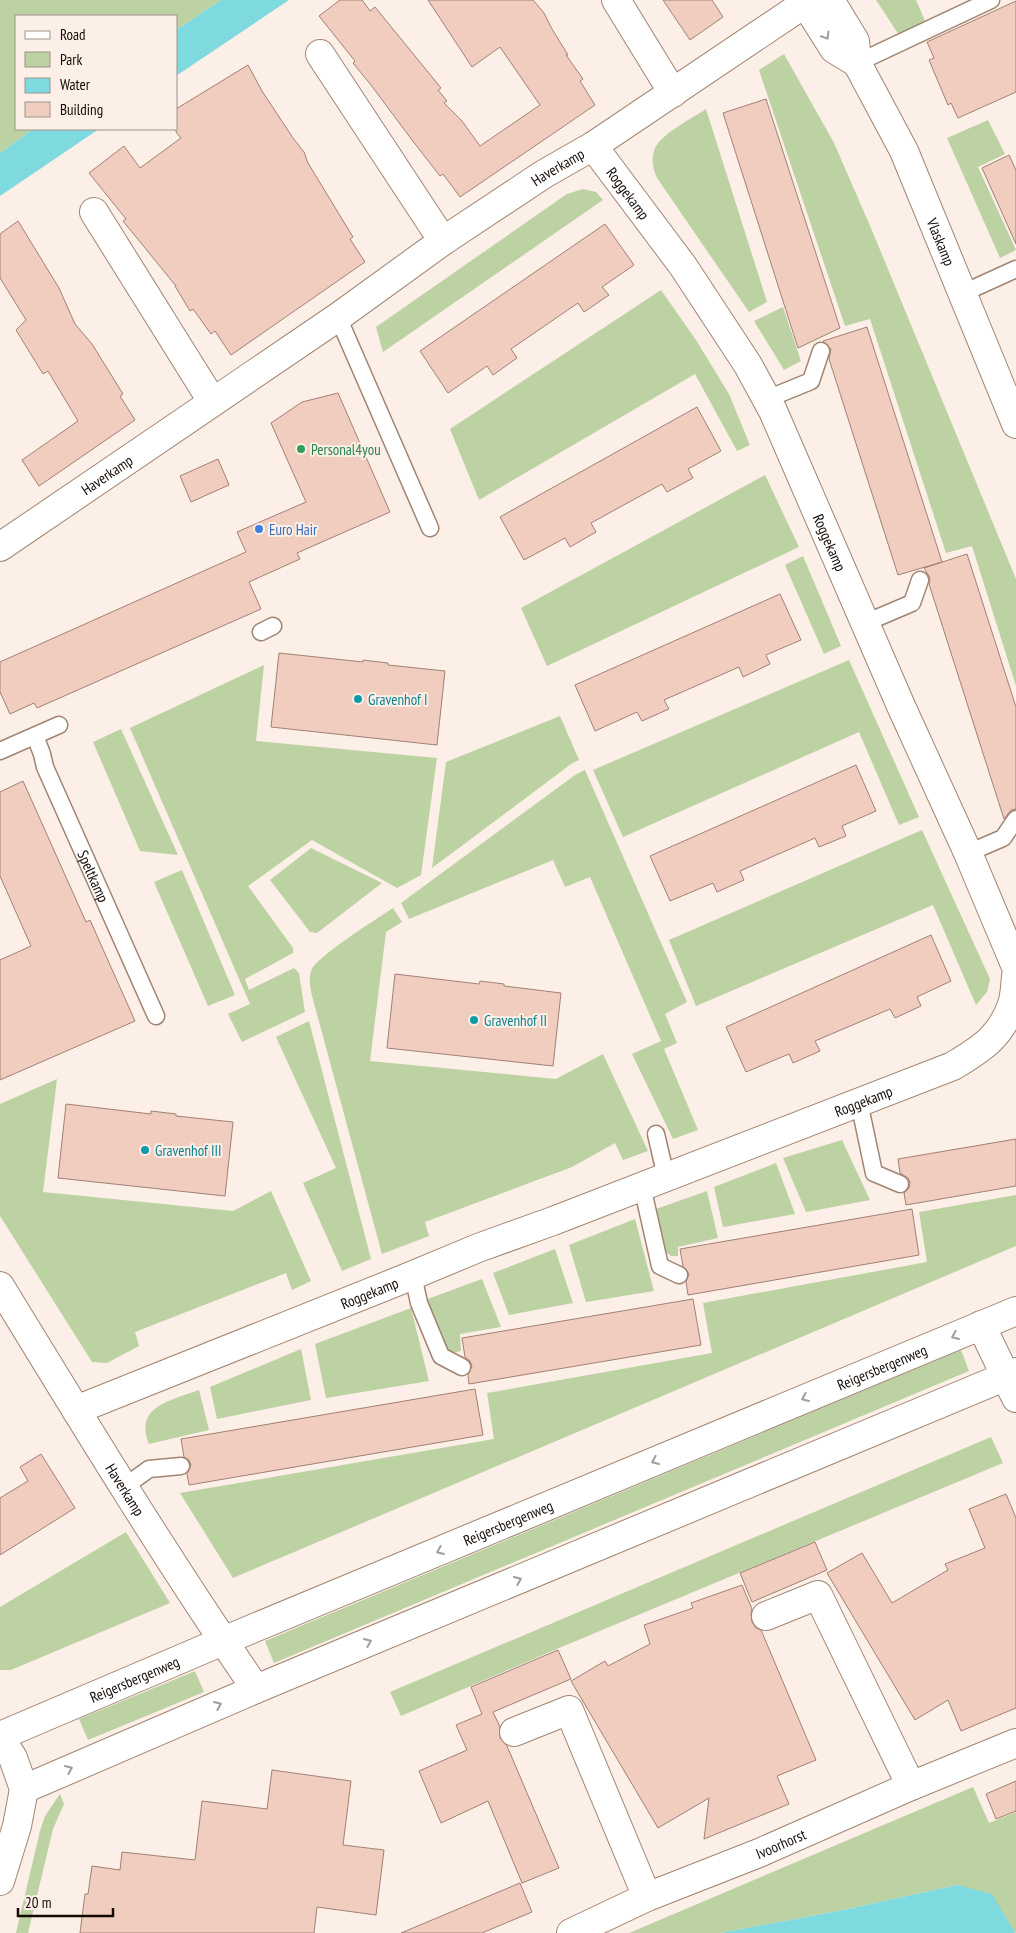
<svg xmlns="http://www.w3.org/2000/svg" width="1016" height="1933" font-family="'PT Sans Narrow',sans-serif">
<rect width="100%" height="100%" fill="#fcefe7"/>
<path fill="#bcd2a2" d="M0 0H221L176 30V16H16V129H33L0 153Z
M876 0H916L925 21 899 35Z
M784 54 834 143 871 228 1016 579V686L972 546 946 553 870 319 845 326 759 70Z
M706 109 767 302 749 312 657 178C653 169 651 160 654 151 658 135 693 118 706 109Z
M988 120 1005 154 978 167 1016 250 1000 258 947 138Z
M583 189 596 192 603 200 383 352 376 327 567 194Z
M661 290 696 340 729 394 750 445 737 451 695 374 479 500 450 429Z
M783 307 801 361 784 370 754 321Z
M765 475 799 547 547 666 521 608Z
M803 556 841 646 824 654 785 565Z
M849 660 919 817 899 825 859 732 623 837 593 770Z
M264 665 256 741 437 758 421 875 397 888 312 840 248 886 293 948V953L245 979 249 990 294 968 299 973 305 1012 242 1042 228 1014 250 1004 130 728Z
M560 716 579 760 571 764 432 868 446 762Z
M121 729 178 855 140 851 93 742Z
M585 770 687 1002 665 1014 677 1043 664 1049 698 1130 673 1139 632 1054 661 1041 590 877 565 887 553 860 409 919 401 903 575 775Z
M922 830 990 979 987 992 976 1005 933 905 696 1006 669 940Z
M311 848 382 883 317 933 310 932 270 880Z
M182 870 235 995 208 1006 154 882Z
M393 908 402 922 386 932 370 1061 556 1079 603 1054 648 1151 623 1160 615 1143 572 1167 425 1222 429 1236 382 1254 312 996C310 986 308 978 312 969 318 956 378 918 393 908Z
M309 1021 371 1259 342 1271 303 1183 336 1168 276 1037Z
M57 1079 43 1192 233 1211 271 1191 311 1281 292 1290 286 1273 135 1332 139 1346 107 1363 92 1362 0 1216V1104Z
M842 1140 870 1200 806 1212 783 1158Z
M776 1163 795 1214 723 1227 714 1187Z
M707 1191 718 1238 678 1247V1256H671L662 1249 656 1209Z
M1016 1195V1246L233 1578 180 1493 494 1439 487 1393 712 1353 703 1303 927 1262 919 1212Z
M635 1219 654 1291 586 1302 569 1245Z
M555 1249 573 1303 509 1315 493 1273Z
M482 1279 501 1327 460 1334 461 1351 453 1353 444 1348 422 1301Z
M411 1308 429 1381 326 1398 315 1344Z
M301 1349 311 1400 217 1419 210 1387Z
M961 1350 969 1371 274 1663 265 1641Z
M199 1390 209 1430 149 1444C133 1406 173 1400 199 1390Z
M991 1437 1003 1463 559 1648 401 1716 390 1692Z
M126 1532 170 1603 11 1670H0V1607Z
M195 1671 204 1692 88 1740 79 1719Z
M973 1787 989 1823 1016 1812V1933L957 1885 843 1910 720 1933H629Z
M60 1794 64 1804 53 1829 28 1933H16L40 1831 45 1816Z"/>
<path fill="#7fdae0" d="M221 0H289L176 76V30Z
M33 129H99L0 196V153Z
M957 1885 992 1894 1015 1933H720L843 1910Z"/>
<path fill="#f0cdbf" stroke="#a18174" d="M340 0H362L370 11 375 7 441 88 438 90 447 101 444 103 462 121 480 146 540 105 500 47 472 67 428 0H533L544 13 552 29 568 55H566L583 79 580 81 595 105 460 197 443 174 440 176 412 140 371 85 353 63 355 61 319 16Z
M663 0H712L723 17 690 40Z
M1016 1V92L958 118 951 103 948 105 929 60 934 58 927 42Z
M248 65 262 91 293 138 304 152 308 163 353 237 350 239 365 262 231 355 215 331 211 334 193 309 190 311 175 286H176L123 221 126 219 89 173 124 146 140 168 181 138 176 132V109Z
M766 99 840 328 798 348 723 113Z
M1009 155 1016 170V244L982 168Z
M18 221 59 288 75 324 92 344 123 394 120 396 135 420 39 486 22 460 78 421 48 371 43 374 16 330 26 320 0 278V234Z
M605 224 634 265 602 287 609 295 584 312 578 303 511 349 517 358 493 375 487 366 448 393 420 351Z
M867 327 942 562 898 575 829 359 831 349 823 341Z
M338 393 390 512 297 553 300 559 249 582 261 609 37 708 34 703 10 714 0 692V662L246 552 237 532 306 502 271 423 302 402Z
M697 407 721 451 688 469 693 478 667 492 662 484 591 523 596 532 570 547 565 538 524 560 500 517Z
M218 459 229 485 191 502 180 476Z
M967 554 1016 707V809L1011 810 1004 819 929 584 930 578 924 568Z
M780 594 801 640 766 655 770 664 743 677 739 667 664 700 669 709 642 721 637 712 595 731 575 685Z
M279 653 363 662V660L388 663V665L445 671 437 745 271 727Z
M856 765 876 811 842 826 846 836 819 847 815 838 740 871 744 880 717 892 713 883 670 901 650 856Z
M23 781 86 922 90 920 135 1021 0 1080V960L31 946 0 876V792Z
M931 935 951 981 917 997 921 1006 895 1018 890 1009 815 1041 820 1051 793 1063 789 1054 746 1072 726 1027Z
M395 974 479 984 480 981 504 984V986L561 993 553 1066 387 1048Z
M66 1104 151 1114V1111L176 1114V1116L233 1122 225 1196 58 1178Z
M1016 1139V1186L906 1205 904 1193 909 1188 910 1182 908 1178 900 1173 898 1159Z
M912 1209 919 1255 688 1295 686 1282 689 1274 683 1266 680 1249Z
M693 1299 701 1345 469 1384 468 1375 472 1366 470 1361 465 1357 462 1338Z
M475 1389 483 1435 189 1485 187 1474 191 1465 189 1460 184 1457 181 1439Z
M41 1454 75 1508 0 1555V1498L28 1481 20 1467Z
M1006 1494 1016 1518V1708L961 1731 948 1700 915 1720 827 1573 862 1553 892 1603 948 1570 945 1564 985 1548 969 1509Z
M815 1542 827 1570 752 1602 740 1573Z
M742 1585 752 1609 751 1614 752 1622 756 1628 761 1630 816 1760 777 1776 789 1804 704 1839 709 1798 658 1828 571 1681 605 1661 608 1666 650 1644 644 1625 693 1608 691 1603Z
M558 1650 571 1679 493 1712 500 1727V1738L507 1746 559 1868 522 1883 488 1801 441 1823 419 1771 467 1750 456 1725 482 1714 471 1687Z
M272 1770 351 1781 343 1845 384 1850 376 1915 317 1907 314 1933H80L85 1894H88L92 1866 120 1870 122 1852 195 1860 202 1801 267 1809Z
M1016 1781V1811L996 1819 986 1794Z
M520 1883 532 1912 482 1933H401Z"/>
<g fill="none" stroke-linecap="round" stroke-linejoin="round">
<defs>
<g id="lane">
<path d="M857 63 991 0"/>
<path d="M961 294 1016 269"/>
<path d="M338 317 430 528"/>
<path d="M767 399 811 381 821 351"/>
<path d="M865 623 912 603 920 580"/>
<path d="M261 632 273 626"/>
<path id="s1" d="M35 736 42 754 45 767 156 1016"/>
<path d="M0 751 59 725"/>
<path d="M968 853 1003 838 1016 819"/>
<path d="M859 1102 874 1173 900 1184"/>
<path d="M656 1134 666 1177"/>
<path d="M642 1186 660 1266 679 1275"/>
<path d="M413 1275 419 1303 441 1356 462 1367"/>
<path d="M124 1487 149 1469 181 1466"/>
</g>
<g id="street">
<path d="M616 0 673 93"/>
<path d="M803 0 834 49 857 63"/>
<path id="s2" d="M830 0 855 41 857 63 904 151 1016 424"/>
<path d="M320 54 443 241"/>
<path id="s3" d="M593 146 683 266 748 365 773 411 901 706 968 853 1016 967"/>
<path d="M94 212 212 401"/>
<path id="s4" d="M0 547 338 317 443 241 544 174 593 146 810 0"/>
<path id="s5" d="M0 1286C83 1422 166 1558 256 1689"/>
<path d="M981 1325 1016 1398"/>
<path id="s6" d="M76 1410 406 1278 478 1248 553 1221 953 1066C979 1050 1000 1038 1011 1007 1015 998 1015 986 1016 976"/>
<path d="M766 1616 818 1595 911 1786"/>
<path d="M514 1732 569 1710 647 1897"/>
<path id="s7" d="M571 1933 647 1897 759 1853 911 1786 1016 1743"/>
</g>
<g id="secondary">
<path id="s8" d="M0 1736 223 1641 1016 1311"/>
<path d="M0 1737 13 1758 24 1789 17 1826 0 1881"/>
<path d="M24 1789 256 1689 1016 1372"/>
</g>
</defs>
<use href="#lane" stroke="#a18572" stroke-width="19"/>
<use href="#street" stroke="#a18572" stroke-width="30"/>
<use href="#secondary" stroke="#a18572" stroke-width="30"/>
<use href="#lane" stroke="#fff" stroke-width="16"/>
<use href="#street" stroke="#fff" stroke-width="28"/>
<use href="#secondary" stroke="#fff" stroke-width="28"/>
</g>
<defs><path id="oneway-chevron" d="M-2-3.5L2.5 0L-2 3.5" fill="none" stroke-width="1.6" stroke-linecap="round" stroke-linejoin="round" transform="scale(1.25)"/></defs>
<g stroke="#a19d9b">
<use href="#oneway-chevron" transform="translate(826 36) rotate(58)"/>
<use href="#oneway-chevron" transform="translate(955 1336) rotate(157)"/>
<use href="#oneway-chevron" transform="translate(805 1398) rotate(157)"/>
<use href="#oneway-chevron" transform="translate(655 1461) rotate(157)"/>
<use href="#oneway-chevron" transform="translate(440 1551) rotate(157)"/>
<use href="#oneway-chevron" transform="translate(518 1580) rotate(-23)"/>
<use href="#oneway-chevron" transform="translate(368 1642) rotate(-23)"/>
<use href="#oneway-chevron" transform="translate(218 1705) rotate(-23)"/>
<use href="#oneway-chevron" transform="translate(69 1769) rotate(-23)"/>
</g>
<circle fill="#2e9e5b" stroke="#fcefe7" stroke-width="2" cx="301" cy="449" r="5"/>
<circle fill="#3f7fe0" stroke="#fcefe7" stroke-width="2" cx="259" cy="529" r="5"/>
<g fill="#0f9aa8" stroke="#fcefe7" stroke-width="2">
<circle cx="358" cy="699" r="5"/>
<circle cx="474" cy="1020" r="5"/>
<circle cx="145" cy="1150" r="5"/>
</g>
<g text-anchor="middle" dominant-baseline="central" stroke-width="4" stroke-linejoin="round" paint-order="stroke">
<g font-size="15" fill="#140a05" stroke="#fcefe7">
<text stroke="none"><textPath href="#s4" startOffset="675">Haverkamp</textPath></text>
<text stroke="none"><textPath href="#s3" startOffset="59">Roggekamp</textPath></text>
<text stroke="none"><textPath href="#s2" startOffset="268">Vlaskamp</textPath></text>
<text stroke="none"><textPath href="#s4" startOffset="129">Haverkamp</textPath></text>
<text stroke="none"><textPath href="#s3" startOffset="464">Roggekamp</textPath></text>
<text stroke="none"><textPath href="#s1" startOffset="152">Speltkamp</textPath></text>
<text stroke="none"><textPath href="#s6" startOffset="846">Roggekamp</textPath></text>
<text stroke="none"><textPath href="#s6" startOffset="316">Roggekamp</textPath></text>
<text stroke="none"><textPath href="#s8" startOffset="956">Reigersbergenweg</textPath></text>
<text stroke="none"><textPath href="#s5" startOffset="239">Haverkamp</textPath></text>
<text stroke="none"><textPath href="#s8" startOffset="551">Reigersbergenweg</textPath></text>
<text stroke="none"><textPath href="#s8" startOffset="146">Reigersbergenweg</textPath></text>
<text stroke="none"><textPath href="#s7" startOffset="228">Ivoorhorst</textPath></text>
</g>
<g font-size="15" fill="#27864d" stroke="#fcefe7" text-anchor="start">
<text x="311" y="449">Personal4you</text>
</g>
<g font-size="15" fill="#366cbe" stroke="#fcefe7" text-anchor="start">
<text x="269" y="529">Euro Hair</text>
</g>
<g font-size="15" fill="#0d838f" stroke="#fcefe7" text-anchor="start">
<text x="368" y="699">Gravenhof I</text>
<text x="484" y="1020">Gravenhof II</text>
<text x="155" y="1150">Gravenhof III</text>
</g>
</g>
<rect x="15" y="15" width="162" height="115" fill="#fcefe7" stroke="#9f938d"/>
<rect x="25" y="31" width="25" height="8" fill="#ffffff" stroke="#9f938d"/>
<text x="60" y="40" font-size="15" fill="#140a05">Road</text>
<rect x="25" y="52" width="25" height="15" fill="#bcd2a2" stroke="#9f938d"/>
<text x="60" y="65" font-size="15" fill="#140a05">Park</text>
<rect x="25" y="78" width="25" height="15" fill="#7fdae0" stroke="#9f938d"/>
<text x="60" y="90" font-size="15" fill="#140a05">Water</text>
<rect x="25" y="102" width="25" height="15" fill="#f0cdbf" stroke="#9f938d"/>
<text x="60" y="115" font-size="15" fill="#140a05">Building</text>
<path d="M18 1908v8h95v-8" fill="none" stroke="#140a05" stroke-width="2.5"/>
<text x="25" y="1908" font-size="15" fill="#140a05" stroke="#fcefe7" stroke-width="4" paint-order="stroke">20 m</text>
</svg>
